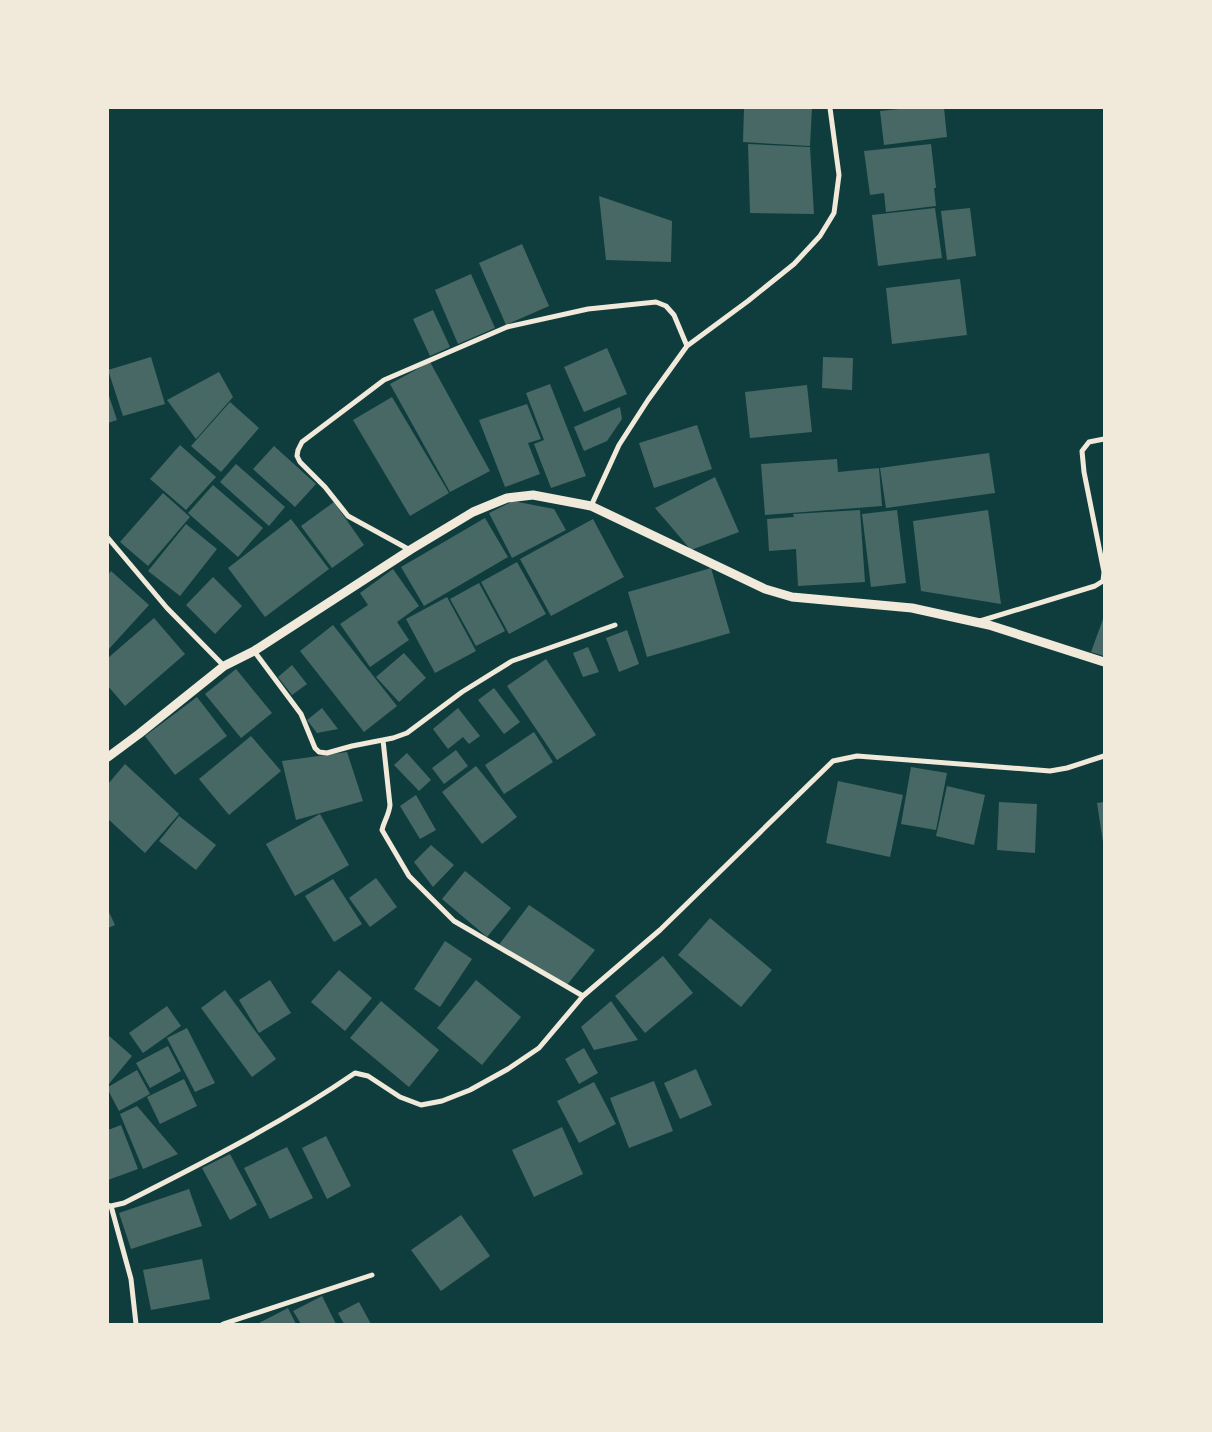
<svg xmlns="http://www.w3.org/2000/svg" width="1212" height="1432" font-family="'Golos Text',sans-serif">
<rect width="100%" height="100%" fill="#0f3d3e"/>
<path fill="#486865" d="M744 108H812L810 146 743 142Z
M908 108H944L947 137 884 145 880 111Z
M748 144 810 147 814 214 750 213Z
M931 144 936 188H934L936 206 886 212 884 193 870 195 864 151Z
M599 196 672 221 671 262 606 260Z
M935 208 942 258 878 266 872 215Z
M970 208 976 256 947 260 941 211Z
M522 244 549 306 506 325 479 263Z
M471 274 495 328 458 344 435 290Z
M960 279 967 335 892 344 886 288Z
M433 310 450 347 430 356 413 319Z
M607 348 627 394 584 412 564 367Z
M151 357 165 404 123 416 108 370Z
M823 357 853 358 852 390 822 388Z
M430 362 490 471 450 492 390 384Z
M219 372 233 397 196 439 167 400Z
M550 384 586 476 551 488 534 444 544 440 526 393Z
M807 385 812 432 750 438 745 392Z
M108 393 117 420 108 423Z
M392 397 449 493 410 516 353 420Z
M230 402 259 428 221 472 191 446Z
M527 404 541 439 528 443 540 474 505 487 479 420Z
M620 407 622 419 607 441 584 451 574 427Z
M697 425 712 469 654 488 639 443Z
M180 445 216 477 186 510 150 479Z
M274 446 316 484 295 507 253 469Z
M989 453 995 493 886 508 880 468Z
M837 459 838 472 879 468 882 506 765 515 761 464Z
M236 464 285 507 269 526 220 482Z
M715 477 739 532 691 550 655 508Z
M213 485 263 528 238 557 188 513Z
M163 493 190 517 148 566 120 542Z
M513 501 554 509 566 530 512 558 489 513Z
M334 502 364 545 332 568 301 526Z
M860 510 865 582 798 586 796 549 769 551 767 519 794 517 793 514Z
M897 510 906 583 871 587 862 514Z
M988 510 1001 604 921 591 913 521Z
M485 518 508 557 424 606 401 567Z
M291 519 329 569 265 617 228 568Z
M593 519 624 577 551 616 520 559Z
M186 524 217 549 180 596 148 571Z
M517 562 546 614 509 634 481 582Z
M711 568 730 633 647 657 628 592Z
M393 569 419 606 397 622 409 640 370 667 340 624 368 605 360 593Z
M111 571 149 605 108 650V575Z
M213 577 242 606 215 634 186 605Z
M479 583 505 631 476 646 450 599Z
M447 597 476 651 435 673 406 619Z
M154 618 185 654 125 706 108 686V658Z
M1103 619H1104V656L1091 652Z
M333 625 397 706 364 732 300 651Z
M627 630 639 664 619 672 606 638Z
M588 647 599 672 583 677 573 653Z
M404 653 426 678 399 702 376 677Z
M546 659 596 735 557 760 507 686Z
M292 665 307 684 292 695 278 677Z
M236 669 272 713 241 738 205 694Z
M494 688 520 722 504 734 478 700Z
M197 697 227 736 175 775 145 736Z
M322 708 338 729 317 733 307 720Z
M458 708 480 736 469 744 463 737 448 749 433 729Z
M534 732 553 762 504 794 485 765Z
M251 736 281 771 229 815 199 779Z
M456 750 468 766 444 784 432 768Z
M347 752 363 801 296 820 282 761Z
M407 753 431 780 419 791 394 765Z
M125 764 179 814 145 853 108 819V784Z
M476 766 517 817 482 844 442 792Z
M911 767 947 773 936 830 901 824Z
M838 781 903 795 890 857 826 843Z
M947 786 985 795 974 845 936 836Z
M416 795 436 830 420 839 400 806Z
M999 802 1037 804 1035 853 997 850Z
M1104 802V842H1103L1097 803Z
M320 814 349 865 295 896 266 844Z
M179 816 216 845 196 870 159 841Z
M431 845 454 865 433 887 414 862Z
M465 871 511 908 487 937 442 899Z
M376 878 397 907 370 927 349 898Z
M333 879 362 924 334 942 305 896Z
M529 905 595 950 567 985 498 946Z
M108 910 115 925 108 928Z
M710 918 772 970 741 1007 678 955Z
M445 941 472 959 440 1007 414 989Z
M663 956 693 993 645 1033 615 996Z
M339 970 372 998 345 1031 311 1002Z
M270 980 291 1013 259 1033 239 1000Z
M476 980 521 1017 482 1065 437 1028Z
M225 990 276 1059 252 1077 201 1008Z
M381 1001 439 1050 409 1087 350 1038Z
M611 1001 638 1040 594 1050 581 1027Z
M167 1006 181 1026 143 1053 129 1033Z
M187 1028 215 1083 195 1092 167 1038Z
M108 1035 132 1056 108 1085Z
M168 1046 181 1071 150 1088 136 1063Z
M584 1048 598 1073 579 1084 565 1059Z
M696 1069 712 1105 680 1119 664 1083Z
M137 1070 150 1094 119 1111 108 1090V1087Z
M184 1079 197 1106 160 1124 147 1097Z
M654 1081 673 1131 629 1148 610 1098Z
M594 1082 616 1124 579 1143 557 1101Z
M137 1106 178 1154 143 1169 120 1114Z
M121 1125 138 1169 108 1180V1130Z
M562 1127 583 1174 534 1197 512 1150Z
M326 1136 351 1186 327 1199 302 1148Z
M287 1147 313 1198 270 1219 244 1168Z
M230 1154 257 1205 230 1220 202 1168Z
M189 1189 202 1226 131 1249 119 1213Z
M461 1215 490 1256 441 1291 411 1250Z
M202 1259 210 1299 151 1310 143 1270Z
M322 1296 336 1324H301L293 1311Z
M359 1302 371 1324H344L338 1313Z
M288 1308 296 1324H257Z"/>
<g fill="none" stroke-linecap="round" stroke-linejoin="round">
<path stroke="#f1e9da" stroke-width="5" d="M591 506 619 445 648 400 687 346 748 301 794 264 820 236 834 213 839 175 830 108
M108 538 167 608 224 666
M410 550 348 516 325 487 300 462 297 456 298 450 302 442 384 380 507 327 588 309 656 302 666 306 674 315 687 346
M980 621 1095 586 1103 581 1104 572 1084 472 1082 451 1089 442 1104 439
M254 651 301 714 315 748 319 752 327 753 352 746 393 738 407 733 462 692 512 661 615 625
M383 740 390 805C389 815 384 821 382 830L409 876 454 921 583 996
M108 1205 111 1206 131 1279 136 1324
M111 1206 124 1203C203 1163 282 1123 355 1073L368 1076 400 1097 421 1105 442 1101 470 1090 508 1069 539 1048 583 996 660 930 833 761 857 756 1050 771 1067 768 1104 756
M223 1324 372 1275"/>
<path stroke="#f1e9da" stroke-width="9" d="M108 757 139 734 224 666 254 651 410 550 473 512 507 498 533 495 591 506 765 589 792 597 912 608 989 625 1104 662"/>
</g>
<rect width="1212" height="1432" fill="none" stroke="#f1e9da" stroke-width="218"/>
</svg>
